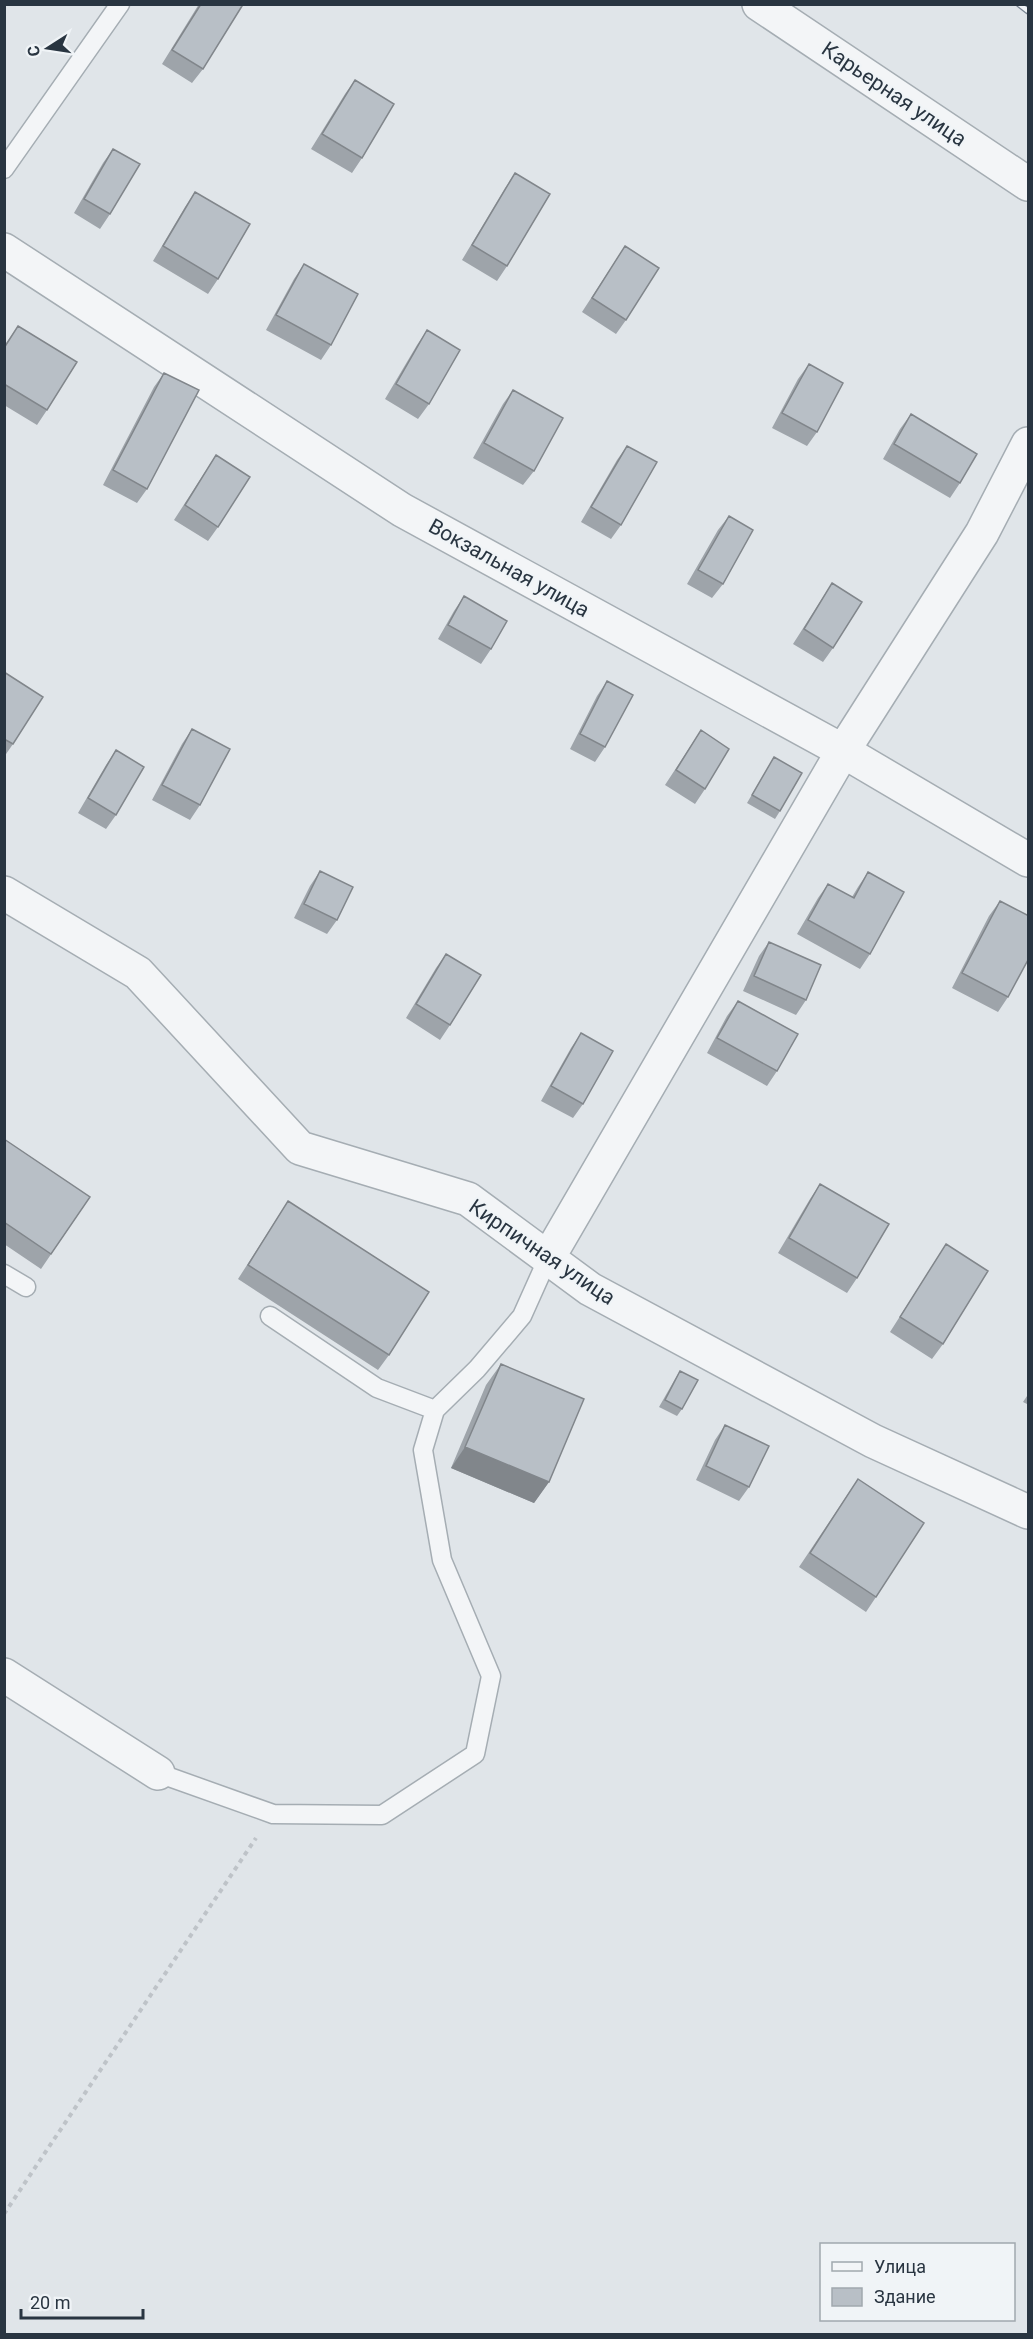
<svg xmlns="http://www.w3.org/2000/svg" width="1033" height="2339" font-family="Roboto,sans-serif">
<rect width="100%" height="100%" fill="#e0e5e9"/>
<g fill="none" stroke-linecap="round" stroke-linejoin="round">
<defs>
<path id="lane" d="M4 169 120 4
M4 1274 26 1287
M270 1316 377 1388 435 1410
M158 1773 273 1814 382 1815 475 1754 491 1676 442 1560 423 1450 435 1410 477 1369 522 1316 548 1258"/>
<path id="street" d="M759 4 1028 184
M4 250 402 510 843 751 1028 860
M4 893 138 973 300 1148 468 1199 590 1289 873 1441 1028 1512
M548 1258 843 751 982 533 1028 444
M4 1675 158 1773"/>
</defs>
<use href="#lane" stroke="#a5adb3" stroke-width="21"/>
<use href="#street" stroke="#a5adb3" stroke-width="36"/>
<path stroke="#bec3c8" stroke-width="4" stroke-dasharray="4.5 4.5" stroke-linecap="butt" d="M4 2214 256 1838"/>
<use href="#lane" stroke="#f3f5f7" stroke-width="18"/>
<use href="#street" stroke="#f3f5f7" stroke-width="33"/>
<defs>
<path id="rail" d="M1019 4 1028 11"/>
</defs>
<use href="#rail" stroke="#7a8693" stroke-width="7"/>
<use href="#rail" stroke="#f0f4f7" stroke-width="4.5" stroke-dasharray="14" stroke-linecap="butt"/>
</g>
<path fill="#9ea4aa" d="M199 4H240L203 69 192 83 162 64Z
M355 80 362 158 352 173 311 149 345 94Z
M113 149 110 214 100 229 74 213 103 163Z
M515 173 507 266 497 281 462 260 505 188Z
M195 192 218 279 208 294 153 261 185 207Z
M625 246 626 320 616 334 582 312Z
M304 264 331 345 321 360 266 330 294 279Z
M18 326 47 410 37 425 4 405V346Z
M427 330 429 404 418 419 385 399 417 345Z
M809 364 817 432 807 446 772 428 798 379Z
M164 373 147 489 137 503 103 485 154 387Z
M513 390 534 471 523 485 473 458 503 404Z
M911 414 960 483 950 498 883 459 900 429Z
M627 446 621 525 611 539 581 522 617 460Z
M216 455 218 527 208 541 174 520Z
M729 516 723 584 712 598 687 584 718 530Z
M832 583 833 648 823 662 793 644Z
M464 596 491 649 481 664 438 639 454 611Z
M4 672 13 744 4 757Z
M607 681 605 747 595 762 570 749 597 696Z
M192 729 200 805 190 820 152 800 182 744Z
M701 730 705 789 695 804 665 785Z
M116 750V815L106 829 78 813 106 765Z
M774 757 780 811 775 819 747 803Z
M320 871 337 920 327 934 294 918 310 886Z
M868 872 870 954 860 969 797 934 818 898 828 884 852 897 858 887Z
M1000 901 1008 997 998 1012 952 988 989 916Z
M769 942 806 1000 796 1015 743 991 759 956Z
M446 954 450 1025 440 1040 406 1018 436 968Z
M738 1001 777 1071 767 1086 707 1053 727 1016Z
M581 1033 583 1104 573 1118 541 1101 571 1048Z
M4 1139 90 1197 41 1269 4 1244Z
M820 1184 857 1278 847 1293 778 1253 810 1199Z
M288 1201 389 1355 378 1370 238 1279Z
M946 1244 943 1344 932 1359 890 1332Z
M501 1364 549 1482 534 1503 451 1468 486 1385Z
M680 1371 682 1409 677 1416 659 1407 675 1379Z
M1029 1393V1405L1023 1402Z
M725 1425 749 1487 739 1501 696 1480 715 1440Z
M858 1479 876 1597 866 1612 799 1567Z"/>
<path fill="#81868b" d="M465 1447 549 1482 534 1503 451 1468Z"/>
<path fill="#b8bfc6" stroke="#81868b" stroke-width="1.5" d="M201 4H240L242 6 203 69 172 50Z
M355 80 394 104 362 158 322 134Z
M113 149 140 164 110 214 84 199Z
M515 173 550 194 507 266 472 245Z
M195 192 250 224 218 279 163 246Z
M625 246 659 268 626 320 592 298Z
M304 264 358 294 331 345 276 315Z
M18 326 77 362 47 410 4 384V348Z
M427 330 460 350 429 404 396 384Z
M809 364 843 383 817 432 782 413Z
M164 373 199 390 147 489 113 470Z
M513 390 563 418 534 471 484 443Z
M911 414 977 454 960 483 894 444Z
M627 446 657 462 621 525 591 507Z
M216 455 250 477 218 527 185 505Z
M729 516 753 530 723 584 698 570Z
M832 583 862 602 833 648 804 629Z
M464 596 507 621 491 649 448 625Z
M4 672 43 697 13 744 4 739Z
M607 681 633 695 605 747 580 734Z
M192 729 230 749 200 805 162 785Z
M701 730 729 749 705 789 676 770Z
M116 750 144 767 116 815 88 798Z
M774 757 802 773 780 811 752 795Z
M320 871 353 887 337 920 304 904Z
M868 872 904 892 870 954 808 920 828 884 854 898Z
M1000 901 1029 916V958L1008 997 962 973Z
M769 942 821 965 806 1000 754 976Z
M446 954 481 975 450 1025 416 1004Z
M738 1001 798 1034 777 1071 717 1038Z
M581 1033 613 1051 583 1104 551 1086Z
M4 1139 90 1197 51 1254 4 1222Z
M820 1184 889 1224 857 1278 789 1238Z
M288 1201 429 1292 389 1355 248 1265Z
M946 1244 988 1271 943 1344 900 1317Z
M501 1364 584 1399 549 1482 465 1447Z
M680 1371 698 1380 682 1409 665 1400Z
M725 1425 769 1446 749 1487 706 1466Z
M858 1479 924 1523 876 1597 810 1553Z"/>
<g text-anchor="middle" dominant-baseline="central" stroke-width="4.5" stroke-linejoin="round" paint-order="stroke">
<g font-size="21" fill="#293541" stroke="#f0f4f7">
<text transform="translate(894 94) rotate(34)">Карьерная улица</text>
<text transform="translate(509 568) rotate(29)">Вокзальная улица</text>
<text transform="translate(542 1252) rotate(34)">Кирпичная улица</text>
</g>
</g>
<rect width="1033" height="2339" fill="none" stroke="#293541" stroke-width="12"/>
<rect x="820" y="2243" width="195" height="78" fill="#f0f4f7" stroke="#a0a8ae" stroke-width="1.5"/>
<rect x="832" y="2262" width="30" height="9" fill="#f3f5f7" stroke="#a0a8ae" stroke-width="1.5"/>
<text x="874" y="2273" font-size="18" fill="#293541">Улица</text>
<rect x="832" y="2288" width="30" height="18" fill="#b8bfc6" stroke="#a0a8ae" stroke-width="1.5"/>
<text x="874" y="2303" font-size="18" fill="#293541">Здание</text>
<g transform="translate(48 48) rotate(258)" stroke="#f0f4f7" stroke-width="4.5" paint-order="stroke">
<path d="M0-4.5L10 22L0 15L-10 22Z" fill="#293541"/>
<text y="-9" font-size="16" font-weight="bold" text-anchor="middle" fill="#293541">С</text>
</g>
<path d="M21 2309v9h122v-9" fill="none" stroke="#293541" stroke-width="3"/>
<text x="30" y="2309" font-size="18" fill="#293541" stroke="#f0f4f7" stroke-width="4.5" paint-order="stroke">20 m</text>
</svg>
